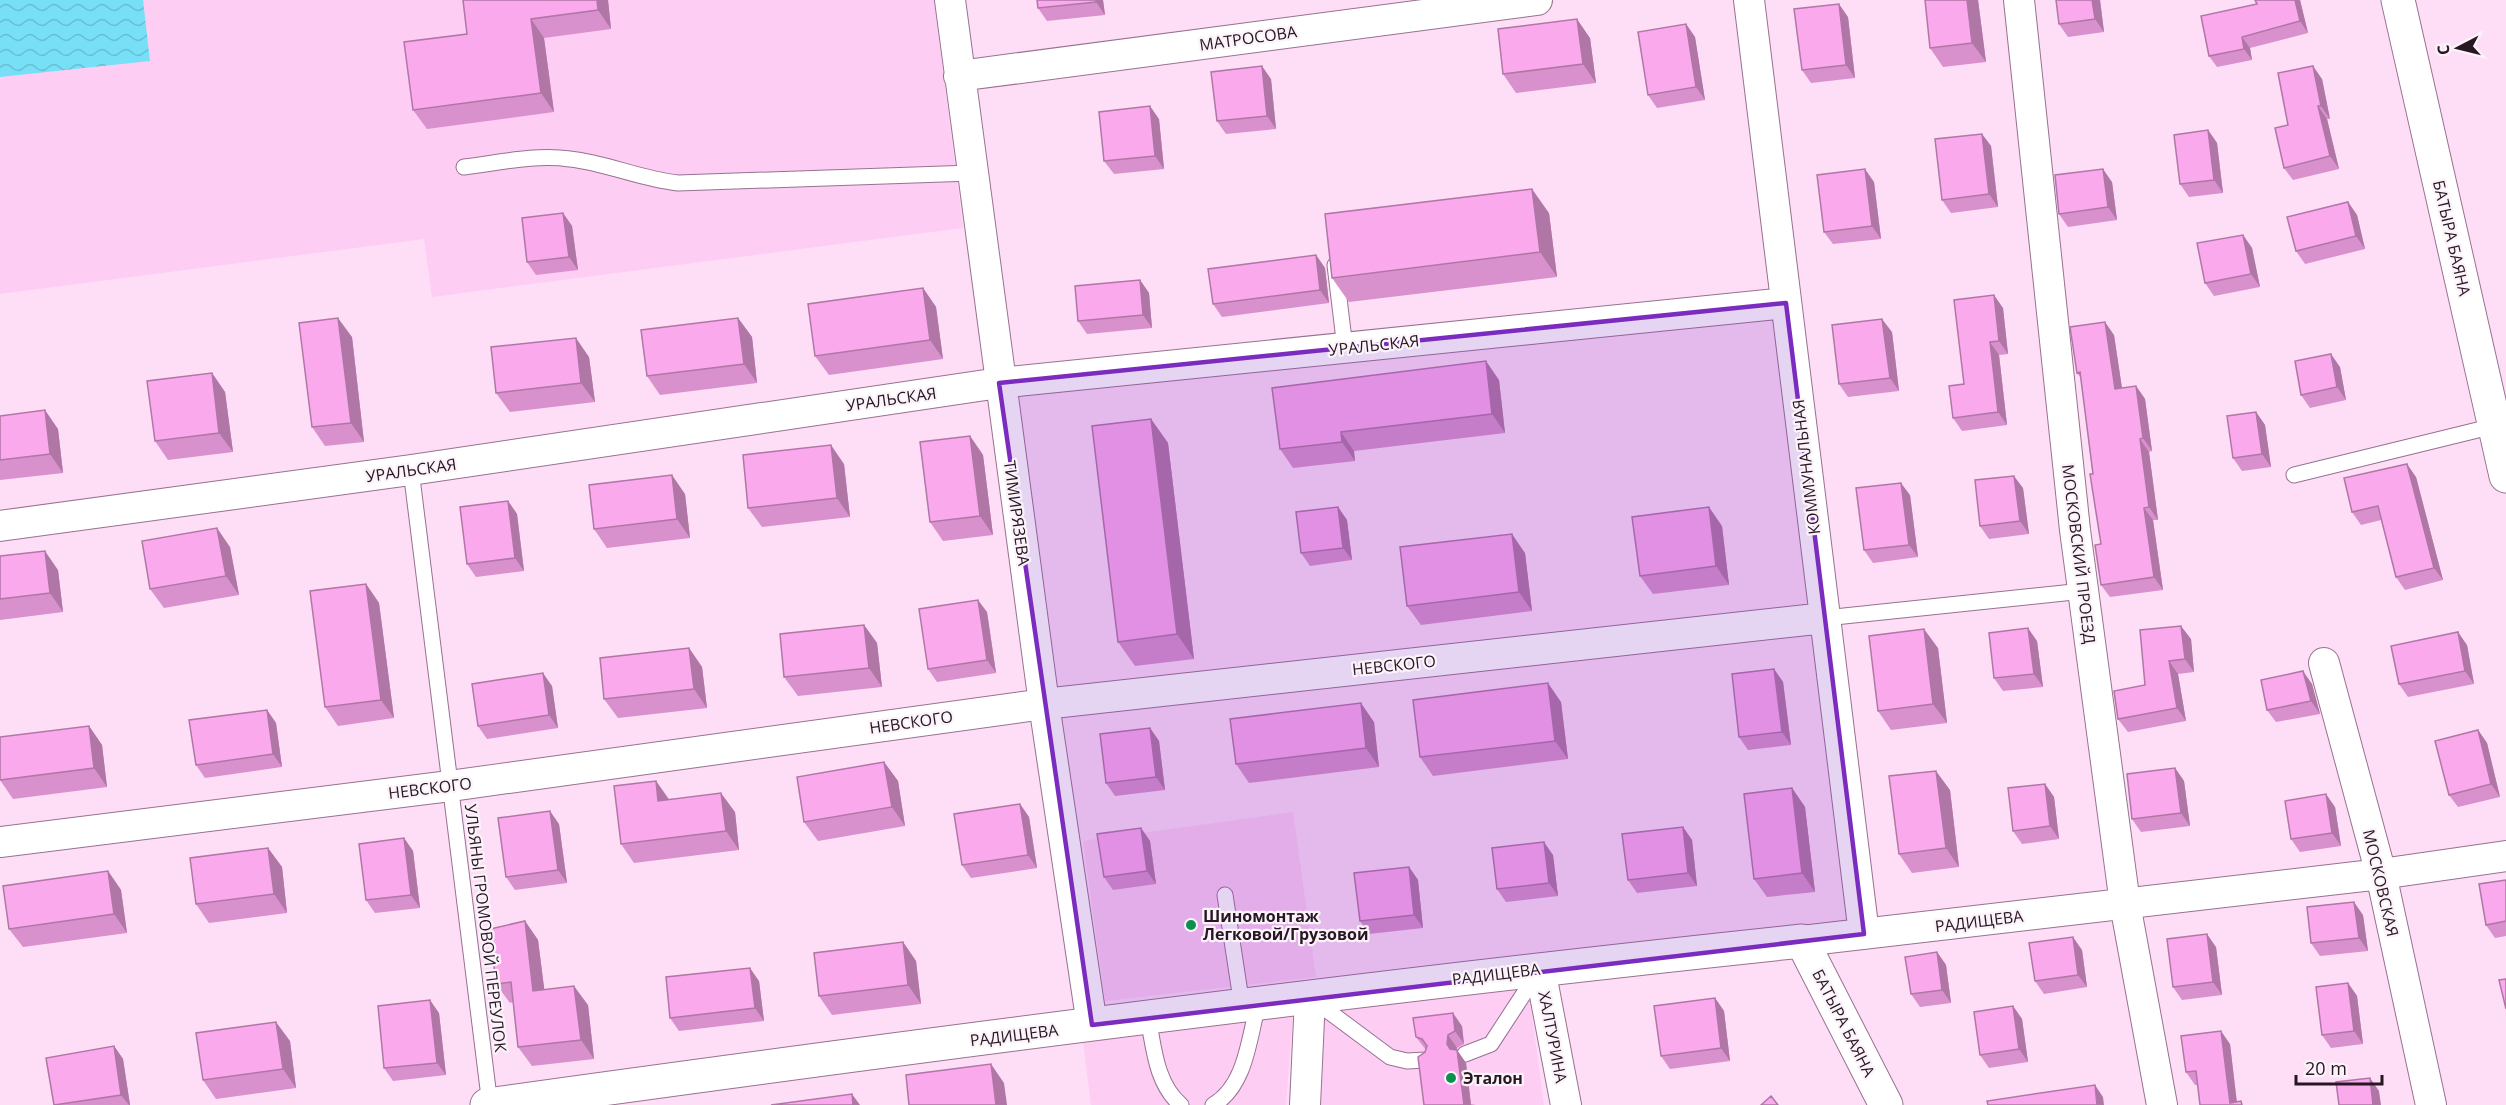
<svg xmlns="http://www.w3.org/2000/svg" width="2506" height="1105" font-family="'Open Sans',sans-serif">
<defs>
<pattern id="water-waves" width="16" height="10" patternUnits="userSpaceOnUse" patternTransform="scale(1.5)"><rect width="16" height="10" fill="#77e0f7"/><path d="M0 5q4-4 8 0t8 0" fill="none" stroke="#67bfd3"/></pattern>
</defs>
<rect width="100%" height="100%" fill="#feddf7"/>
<path fill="#fdcdf4" d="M0 0H934L963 228 432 297 424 239 0 294Z
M1293 812 1316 977 1105 1001 1083 841Z
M1528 986 1544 1105H1321L1324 1008Z
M1293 1014 1286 1105H1091L1083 1042Z"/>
<path fill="url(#water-waves)" d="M0 0H143L150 61 0 77Z"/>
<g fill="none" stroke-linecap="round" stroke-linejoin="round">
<defs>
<path id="service" d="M464 167C498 163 535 154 570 159 607 163 640 179 678 183L972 173
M1335 265 1345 348
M411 470 490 1105
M2294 475 2494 426
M1825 618 2083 591
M1225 895 1242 1006
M1312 999 1390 1057 1407 1061 1426 1060
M1148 1018C1154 1048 1156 1084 1181 1105
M1465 1054 1491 1044 1538 972
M1213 1105C1246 1086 1249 1038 1258 1004"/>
<path id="minor" d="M950 0 1044 704 1092 1025
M1749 0 1864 934
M2019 0 2075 530 2125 904 2162 1105
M959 76 1537 0
M0 526 411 470 999 383 1786 303
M2324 663 2381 874 2431 1105
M0 842 450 786 1044 704 1825 618
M1802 941 2381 874 2506 856
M1540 969 1566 1105
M1305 1105 1310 998"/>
<path id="tertiary" d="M2398 0 2506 476
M487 1105C925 1044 1363 987 1802 941L1886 1105"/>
</defs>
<use href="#service" stroke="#977290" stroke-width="17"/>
<use href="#minor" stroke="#977290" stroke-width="32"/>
<use href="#tertiary" stroke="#977290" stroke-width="35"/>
<use href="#service" stroke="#fff" stroke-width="15"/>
<use href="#minor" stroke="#fff" stroke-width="30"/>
<use href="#tertiary" stroke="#fff" stroke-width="33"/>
</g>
<path fill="#d891cc" d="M608 0 611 29 544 38 554 112 427 129 413 110 467 34Z
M1037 0H1103L1105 15 1047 21 1038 8Z
M1978 0 1986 62 1943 67 1930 48Z
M2056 0H2100L2104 32 2068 37 2059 24Z
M2255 0H2300L2308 33 2250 48 2252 60 2217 67 2209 56 2257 4Z
M1848 17 1855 78 1811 83 1802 70Z
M1686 24 1695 37 1705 100 1657 108 1648 95Z
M1590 38 1596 83 1516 93 1503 74Z
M1271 79 1276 129 1226 134 1217 121Z
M2322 79 2330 119H2327L2339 169 2293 180 2284 168 2288 125Z
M1159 119 1164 169 1114 174 1104 161Z
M2208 130 2217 143 2223 193 2189 197 2180 184Z
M1982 134 1991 146 1998 207 1951 213 1942 200Z
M1874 182 1881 239 1833 244 1824 232Z
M2112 182 2117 220 2068 227 2059 214Z
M2348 202 2357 215 2365 249 2305 264 2296 251Z
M563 213 572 226 578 270 536 275 527 262Z
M1549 213 1557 277 1349 302 1332 278Z
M2243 235 2252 248 2260 287 2214 296 2205 283Z
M1316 255 1325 268 1329 303 1222 317 1213 304Z
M1140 280 1149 293 1152 328 1087 334 1078 321Z
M923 288 936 307 943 359 829 375 815 356Z
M2003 308 2008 354 1999 355 2007 425 1962 431 1953 418 1964 384Z
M738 318 752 337 757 383 660 395 647 376Z
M1892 332 1899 391 1848 397 1839 384Z
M2114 335 2122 388 2136 386 2145 399 2152 451 2149 452 2158 520H2153L2163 590 2110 597 2101 585V544L2081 378 2077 373Z
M352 337 364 442 325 446 312 427Z
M589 357 595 402 510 412 496 393Z
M2340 367 2346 400 2310 408 2301 395Z
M212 373 225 392 233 452 168 460 155 441Z
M1499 380 1505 433 1354 451 1355 461 1293 468 1280 449Z
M2256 412 2265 425 2271 467 2242 471 2233 458Z
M0 416 58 429 63 473 0 480Z
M1151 419 1168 443 1194 659 1135 666 1118 642Z
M970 436 983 455 993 535 943 541 930 522Z
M844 464 850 517 762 527 748 508Z
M2416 477 2443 580 2405 590 2396 577 2381 520 2361 525 2352 512Z
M2023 488 2029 534 1989 539 1980 526Z
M685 494 690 538 607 548 594 529Z
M1910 495 1918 557 1873 563 1864 550Z
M508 501 517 514 524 571 476 577 467 564Z
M1338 507 1347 520 1352 560 1310 566 1301 553Z
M1722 526 1729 585 1653 594 1640 576Z
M230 547 239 595 164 608 150 589Z
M1525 553 1532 611 1421 625 1407 606Z
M0 556 58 570 63 612 0 620Z
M366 584 379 603 394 718 338 726 325 707Z
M987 612 996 673 937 682 928 669Z
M864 625 877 643 882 687 798 696 784 677Z
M2191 639 2194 672 2178 674 2186 721 2128 732 2118 719 2145 685Z
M2037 641 2043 687 2003 691 1994 678Z
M2467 645 2474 684 2408 697 2399 684Z
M689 648 702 667 707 708 618 718 604 699Z
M1938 648 1947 723 1891 730 1878 711Z
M1774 669 1783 682 1791 745 1748 750 1739 737Z
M2312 684 2320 714 2276 722 2267 710Z
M552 686 558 728 487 739 478 726Z
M1561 702 1568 759 1433 776 1420 757Z
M267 710 276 723 282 767 205 778 196 765Z
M1374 722 1379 767 1249 783 1236 764Z
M89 726 102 745 107 787 13 799 0 780Z
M1150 728 1159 741 1165 790 1115 796 1106 783Z
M2478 730 2487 743 2500 797 2458 807 2449 795Z
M884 762 898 781 905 826 818 841 804 822Z
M2175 768 2184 781 2190 826 2141 832 2132 819Z
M656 781 669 799 735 812 739 850 634 863 621 844Z
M2045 784 2054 797 2059 839 2022 844 2013 831Z
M1792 788 1805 807 1815 892 1767 897 1754 879Z
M1950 790 1959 867 1912 873 1899 854Z
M1020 804 1029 817 1037 868 971 878 962 865Z
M2335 807 2341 846 2300 852 2291 839Z
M559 824 567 883 515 890 506 877Z
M1683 827 1692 840 1697 886 1637 893 1628 880Z
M1141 828 1150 841 1156 884 1113 890 1104 877Z
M404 838 413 851 420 908 375 913 366 900Z
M268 848 282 867 287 913 209 923 196 904Z
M1553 855 1558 896 1506 902 1497 889Z
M1409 867 1418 880 1423 928 1369 934 1360 921Z
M108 871 121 890 127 933 23 947 9 929Z
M2506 880V936L2495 938 2486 925Z
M2363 915 2368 951 2320 956 2311 943Z
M525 921 538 940 544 989 588 1005 594 1059 532 1066 518 1047 513 1002 510 1003 496 984Z
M903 942 916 961 921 1004 832 1015 819 996Z
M2216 947 2222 995 2182 1000 2173 987Z
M2082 950 2087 987 2044 994 2035 981Z
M1937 952 1946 965 1951 1003 1920 1007 1911 994Z
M759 981 764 1021 679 1031 670 1018Z
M2348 983 2357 996 2363 1044 2331 1048 2322 1035Z
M1715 998 1724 1011 1730 1061 1670 1069 1661 1056Z
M2013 1006 2022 1019 2028 1062 1989 1068 1980 1055Z
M439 1013 446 1075 393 1081 384 1068Z
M1462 1026 1464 1044 1457 1048V1050L1466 1063 1471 1104 1476 1105H1424L1426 1050 1416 1037Z
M290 1041 296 1088 216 1099 203 1080Z
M2230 1044 2237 1102 2197 1085H2195L2186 1072Z
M114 1046 123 1059 130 1105H54Z"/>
<path fill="#b076a6" d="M597 0H608L611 29 598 10Z
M1096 0H1103L1105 15 1096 2Z
M1967 0H1978L1986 62 1972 43Z
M2092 0H2100L2104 32 2095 19Z
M2295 0H2300L2308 33 2300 21Z
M1839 4 1848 17 1855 78 1846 65Z
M531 19 544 38 554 112 541 93Z
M1577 19 1590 38 1596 83 1583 64Z
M1686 24 1695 37 1705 100 1696 87Z
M2242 37 2250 48 2252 60 2244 49Z
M1262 66 1271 79 1276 129 1267 116Z
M2313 66 2322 79 2330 119 2321 106Z
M1150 106 1159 119 1164 169 1155 156Z
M2318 106 2327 119 2339 169 2330 156Z
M2208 130 2217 143 2223 193 2214 180Z
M1982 134 1991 146 1998 207 1989 194Z
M1865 169 1874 182 1881 239 1872 226Z
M2103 169 2112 182 2117 220 2108 207Z
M1532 189 1549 213 1557 277 1540 252Z
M2348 202 2357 215 2365 249 2356 236Z
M563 213 572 226 578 270 569 257Z
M2243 235 2252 248 2260 287 2251 274Z
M1316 255 1325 268 1329 303 1320 290Z
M1140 280 1149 293 1152 328 1143 315Z
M923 288 936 307 943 359 930 340Z
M1994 295 2003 308 2008 354 1999 341Z
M338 318 352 337 364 442 351 423Z
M738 318 752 337 757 383 744 364Z
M1882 319 1892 332 1899 391 1890 378Z
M2105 322 2114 335 2124 402 2115 389Z
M576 338 589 357 595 402 581 383Z
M1990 342 1999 355 2007 425 1998 412Z
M2331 354 2340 367 2346 400 2337 387Z
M1486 361 1499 380 1505 433 1492 414Z
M212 373 225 392 233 452 219 433Z
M2136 386 2145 399 2152 451 2143 438Z
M45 410 58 429 63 473 50 454Z
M2256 412 2265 425 2271 467 2262 454Z
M1151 419 1168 443 1194 659 1177 634Z
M1341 432 1354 451 1355 461 1342 442Z
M970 436 983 455 993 535 980 516Z
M2140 439 2149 452 2158 520 2149 507Z
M831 445 844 464 850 517 837 498Z
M2407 464 2416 477 2443 580 2434 568Z
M672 475 685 494 690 538 677 519Z
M2014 476 2023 488 2029 534 2020 521Z
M1901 483 1910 495 1918 557 1909 545Z
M508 501 517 514 524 571 515 558Z
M1338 507 1347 520 1352 560 1343 548Z
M1709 507 1722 526 1729 585 1716 566Z
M2144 508 2153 520 2163 590 2154 577Z
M217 528 230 547 239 595 226 576Z
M1512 534 1525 553 1532 611 1519 592Z
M45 551 58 570 63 612 50 593Z
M366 584 379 603 394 718 381 700Z
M978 600 987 612 996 673 987 660Z
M864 625 877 643 882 687 869 668Z
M2181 626 2191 639 2194 672 2185 659Z
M2028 628 2037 641 2043 687 2034 674Z
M1924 629 1938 648 1947 723 1933 704Z
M2458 632 2467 645 2474 684 2465 671Z
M689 648 702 667 707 708 694 689Z
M2169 661 2178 674 2186 721 2177 708Z
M1774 669 1783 682 1791 745 1782 732Z
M2303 671 2312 684 2320 714 2311 701Z
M543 673 552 686 558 728 549 715Z
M1548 683 1561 702 1568 759 1555 741Z
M1361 703 1374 722 1379 767 1366 748Z
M267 710 276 723 282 767 273 754Z
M89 726 102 745 107 787 94 768Z
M1150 728 1159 741 1165 790 1156 777Z
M2478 730 2487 743 2500 797 2491 784Z
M884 762 898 781 905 826 892 807Z
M2175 768 2184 781 2190 826 2181 813Z
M1936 771 1950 790 1959 867 1946 848Z
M656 781 669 800 658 801Z
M2045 784 2054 797 2059 839 2050 826Z
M1792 788 1805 807 1815 892 1802 873Z
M721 793 735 812 739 850 726 831Z
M2326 794 2335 807 2341 846 2332 833Z
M1020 804 1029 817 1037 868 1028 855Z
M550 811 559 824 567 883 558 870Z
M1683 827 1692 840 1697 886 1688 873Z
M1141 828 1150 841 1156 884 1147 871Z
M404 838 413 851 420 908 411 895Z
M1544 842 1553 855 1558 896 1549 883Z
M268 848 282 867 287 913 274 894Z
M1409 867 1418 880 1423 928 1414 915Z
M108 871 121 890 127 933 114 914Z
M2354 902 2363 915 2368 951 2359 938Z
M525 921 538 940 547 1010 533 991Z
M2207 934 2216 947 2222 995 2213 982Z
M2073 937 2082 950 2087 987 2078 975Z
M903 942 916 961 921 1004 908 985Z
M1937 952 1946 965 1951 1003 1942 990Z
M750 968 759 981 764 1021 755 1008Z
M2348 983 2357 996 2363 1044 2354 1031Z
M574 986 588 1005 594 1059 581 1040Z
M1715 998 1724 1011 1730 1061 1721 1048Z
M430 1000 439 1013 446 1075 437 1063Z
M2013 1006 2022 1019 2028 1062 2019 1049Z
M1453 1013 1462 1026 1464 1044 1455 1031Z
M276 1022 290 1041 296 1088 283 1069Z
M2221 1031 2230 1044 2237 1105 2230 1103Z
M1448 1035 1457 1048 1456 1057 1447 1044Z
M114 1046 123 1059 130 1105H129L121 1095Z
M1457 1050 1466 1063 1471 1105H1464Z
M991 1064 1004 1083 1007 1105H996Z
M2370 1078 2379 1091 2381 1105H2373Z
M2095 1085 2103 1097 2104 1105H2097Z
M852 1094 860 1105H853Z"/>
<path fill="#fba9ed" stroke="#b076a6" stroke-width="1.5" d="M463 0H597L598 10 531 19 541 93 413 110 404 42 467 34Z
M1037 0H1096V2L1038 8Z
M1925 0H1967L1972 43 1930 48Z
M2056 0H2092L2095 19 2059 24Z
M2255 0H2295L2300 21 2242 37 2244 49 2209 56 2201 16 2257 4Z
M1839 4 1846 65 1802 70 1794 9Z
M1577 19 1583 64 1503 74 1498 29Z
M1686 24 1696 87 1648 95 1638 32Z
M1262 66 1267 116 1217 121 1211 72Z
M2313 66 2321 106H2318L2330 156 2284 168 2275 128 2288 125 2278 73Z
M1150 106 1155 156 1104 161 1099 112Z
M2208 130 2214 180 2180 184 2174 135Z
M1982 134 1989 194 1942 200 1935 139Z
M1865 169 1872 226 1824 232 1817 175Z
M2103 169 2108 207 2059 214 2055 175Z
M1532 189 1540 252 1332 278 1325 214Z
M2348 202 2356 236 2296 251 2287 217Z
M563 213 569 257 527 262 522 218Z
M2243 235 2251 274 2205 283 2197 243Z
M1316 255 1320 290 1213 304 1208 269Z
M1140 280 1143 315 1078 321 1075 286Z
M923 288 930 340 815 356 808 304Z
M1994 295 1999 341 1990 342 1998 412 1953 418 1949 386 1964 384 1954 300Z
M338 318 351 423 312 427 299 323Z
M738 318 744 364 647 376 641 330Z
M1882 319 1890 378 1839 384 1832 325Z
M2105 322 2115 389 2136 386 2143 438 2140 439 2149 507 2144 508 2154 577 2101 585 2095 545 2101 544 2090 474H2093L2080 372 2077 373 2070 327Z
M576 338 581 383 496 393 491 347Z
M2331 354 2337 387 2301 395 2295 361Z
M1486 361 1492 414 1341 432 1342 442 1280 449 1272 388Z
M212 373 219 433 155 441 147 381Z
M45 410 50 454 0 460V416Z
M2256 412 2262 454 2233 458 2227 416Z
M1151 419 1177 634 1118 642 1092 426Z
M970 436 980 516 930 522 920 442Z
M831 445 837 498 748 508 743 455Z
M2407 464 2434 568 2396 577 2378 506 2352 512 2344 478Z
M672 475 677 519 594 529 589 485Z
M2014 476 2020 521 1980 526 1975 480Z
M1901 483 1909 545 1864 550 1856 488Z
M508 501 515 558 467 564 460 507Z
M1338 507 1343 548 1301 553 1296 512Z
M1709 507 1716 566 1640 576 1632 517Z
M217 528 226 576 150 589 142 541Z
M1512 534 1519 592 1407 606 1400 547Z
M45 551 50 593 0 599V556Z
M366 584 381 700 325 707 310 591Z
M978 600 987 660 928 669 919 609Z
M864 625 869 668 784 677 780 634Z
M2181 626 2185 659 2169 661 2177 708 2118 719 2114 691 2145 685 2140 630Z
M2028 628 2034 674 1994 678 1989 633Z
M1924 629 1933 704 1878 711 1869 636Z
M2458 632 2465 671 2399 684 2391 646Z
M689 648 694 689 604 699 600 658Z
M1774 669 1782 732 1739 737 1732 674Z
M2303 671 2311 701 2267 710 2261 680Z
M543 673 549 715 478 726 472 684Z
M1548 683 1555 741 1420 757 1413 700Z
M1361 703 1366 748 1236 764 1230 719Z
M267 710 273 754 196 765 189 720Z
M89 726 94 768 0 780V737Z
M1150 728 1156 777 1106 783 1100 734Z
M2478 730 2491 784 2449 795 2435 741Z
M884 762 892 807 804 822 797 777Z
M2175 768 2181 813 2132 819 2127 774Z
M1936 771 1946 848 1899 854 1889 776Z
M656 781 658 801 721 793 726 831 621 844 614 786Z
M2045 784 2050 826 2013 831 2008 788Z
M1792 788 1802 873 1754 879 1744 794Z
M2326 794 2332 833 2291 839 2285 801Z
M1020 804 1028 855 962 865 954 814Z
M550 811 558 870 506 877 498 818Z
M1683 827 1688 873 1628 880 1622 834Z
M1141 828 1147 871 1104 877 1097 834Z
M404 838 411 895 366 900 359 844Z
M1544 842 1549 883 1497 889 1492 848Z
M268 848 274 894 196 904 190 858Z
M1409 867 1414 915 1360 921 1354 873Z
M108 871 114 914 9 929 3 886Z
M2506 880V921L2486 925 2479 884Z
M2354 902 2359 938 2311 943 2307 907Z
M525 921 533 991 574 986 581 1040 518 1047 511 982 496 984 490 929Z
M2207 934 2213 982 2173 987 2167 939Z
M2073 937 2078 975 2035 981 2029 943Z
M903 942 908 985 819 996 814 953Z
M1937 952 1942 990 1911 994 1905 957Z
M750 968 755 1008 670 1018 666 977Z
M2506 979V1009L2499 980Z
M2348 983 2354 1031 2322 1035 2316 987Z
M1715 998 1721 1048 1661 1056 1654 1006Z
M430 1000 437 1063 384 1068 378 1006Z
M2013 1006 2019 1049 1980 1055 1974 1012Z
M1453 1013 1455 1031 1448 1035 1447 1044 1450 1049 1457 1050 1464 1105H1424L1418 1057 1425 1052 1427 1046 1422 1039 1416 1037 1413 1018Z
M276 1022 283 1069 203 1080 196 1033Z
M2221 1031 2230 1103 2241 1101 2242 1105H2200L2196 1071 2186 1072 2181 1036Z
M114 1046 121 1095 54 1105 46 1058Z
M991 1064 996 1105H909L906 1075Z
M2370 1078 2373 1105H2339L2336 1082Z
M2095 1085 2097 1105H1988L1987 1101Z
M852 1094 853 1105H771Z
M1771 1096 1778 1105H1761Z"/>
<path fill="#7b2cbf" fill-opacity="0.2" stroke="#7b2cbf" stroke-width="4.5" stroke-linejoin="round" d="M1786 303 1864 934 1092 1025 999 383Z"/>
<g fill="#0c904d" stroke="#fbf3f9" stroke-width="2">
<circle cx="1191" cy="925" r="6"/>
<circle cx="1451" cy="1078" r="6"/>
</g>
<g text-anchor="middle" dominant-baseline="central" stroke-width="4.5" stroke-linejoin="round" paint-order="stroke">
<g font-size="16" fill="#261723" stroke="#fbf3f9">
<text transform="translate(1248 38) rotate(-8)">МАТРОСОВА</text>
<text transform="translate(2452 238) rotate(77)">БАТЫРА БАЯНА</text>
<text transform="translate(1374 345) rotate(-6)">УРАЛЬСКАЯ</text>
<text transform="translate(891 399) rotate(-8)">УРАЛЬСКАЯ</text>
<text transform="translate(1806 467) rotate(-97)">КОММУНАЛЬНАЯ</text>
<text transform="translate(411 470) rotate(-8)">УРАЛЬСКАЯ</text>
<text transform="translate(1017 513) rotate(82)">ТИМИРЯЗЕВА</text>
<text transform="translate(2079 554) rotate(83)">МОСКОВСКИЙ ПРОЕЗД</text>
<text transform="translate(1394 665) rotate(-6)">НЕВСКОГО</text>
<text transform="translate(911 722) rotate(-8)">НЕВСКОГО</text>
<text transform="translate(430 788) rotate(-7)">НЕВСКОГО</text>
<text transform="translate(2381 883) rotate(77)">МОСКОВСКАЯ</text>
<text transform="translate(1979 921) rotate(-7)">РАДИЩЕВА</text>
<text transform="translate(486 928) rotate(83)">УЛЬЯНЫ ГРОМОВОЙ ПЕРЕУЛОК</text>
<text transform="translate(1496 974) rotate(-7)">РАДИЩЕВА</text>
<text transform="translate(1844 1023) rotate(63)">БАТЫРА БАЯНА</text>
<text transform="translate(1014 1035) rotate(-7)">РАДИЩЕВА</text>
<text transform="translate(1553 1037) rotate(79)">ХАЛТУРИНА</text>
</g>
<g font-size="16" font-weight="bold" fill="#261723" stroke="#fbf3f9" text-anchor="start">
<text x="1203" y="916">Шиномонтаж<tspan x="1203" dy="18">Легковой/Грузовой</tspan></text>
<text x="1463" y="1078">Эталон</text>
</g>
</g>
<g transform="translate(2458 48) rotate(263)" stroke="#fbf3f9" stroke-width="4.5" paint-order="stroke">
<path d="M0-4.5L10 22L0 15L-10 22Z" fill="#261723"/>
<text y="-9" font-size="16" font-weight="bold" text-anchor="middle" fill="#261723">С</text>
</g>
<path d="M2296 1075v9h86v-9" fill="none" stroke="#261723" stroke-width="3"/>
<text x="2305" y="1075" font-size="18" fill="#261723" stroke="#fbf3f9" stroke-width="4.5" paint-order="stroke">20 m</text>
</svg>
